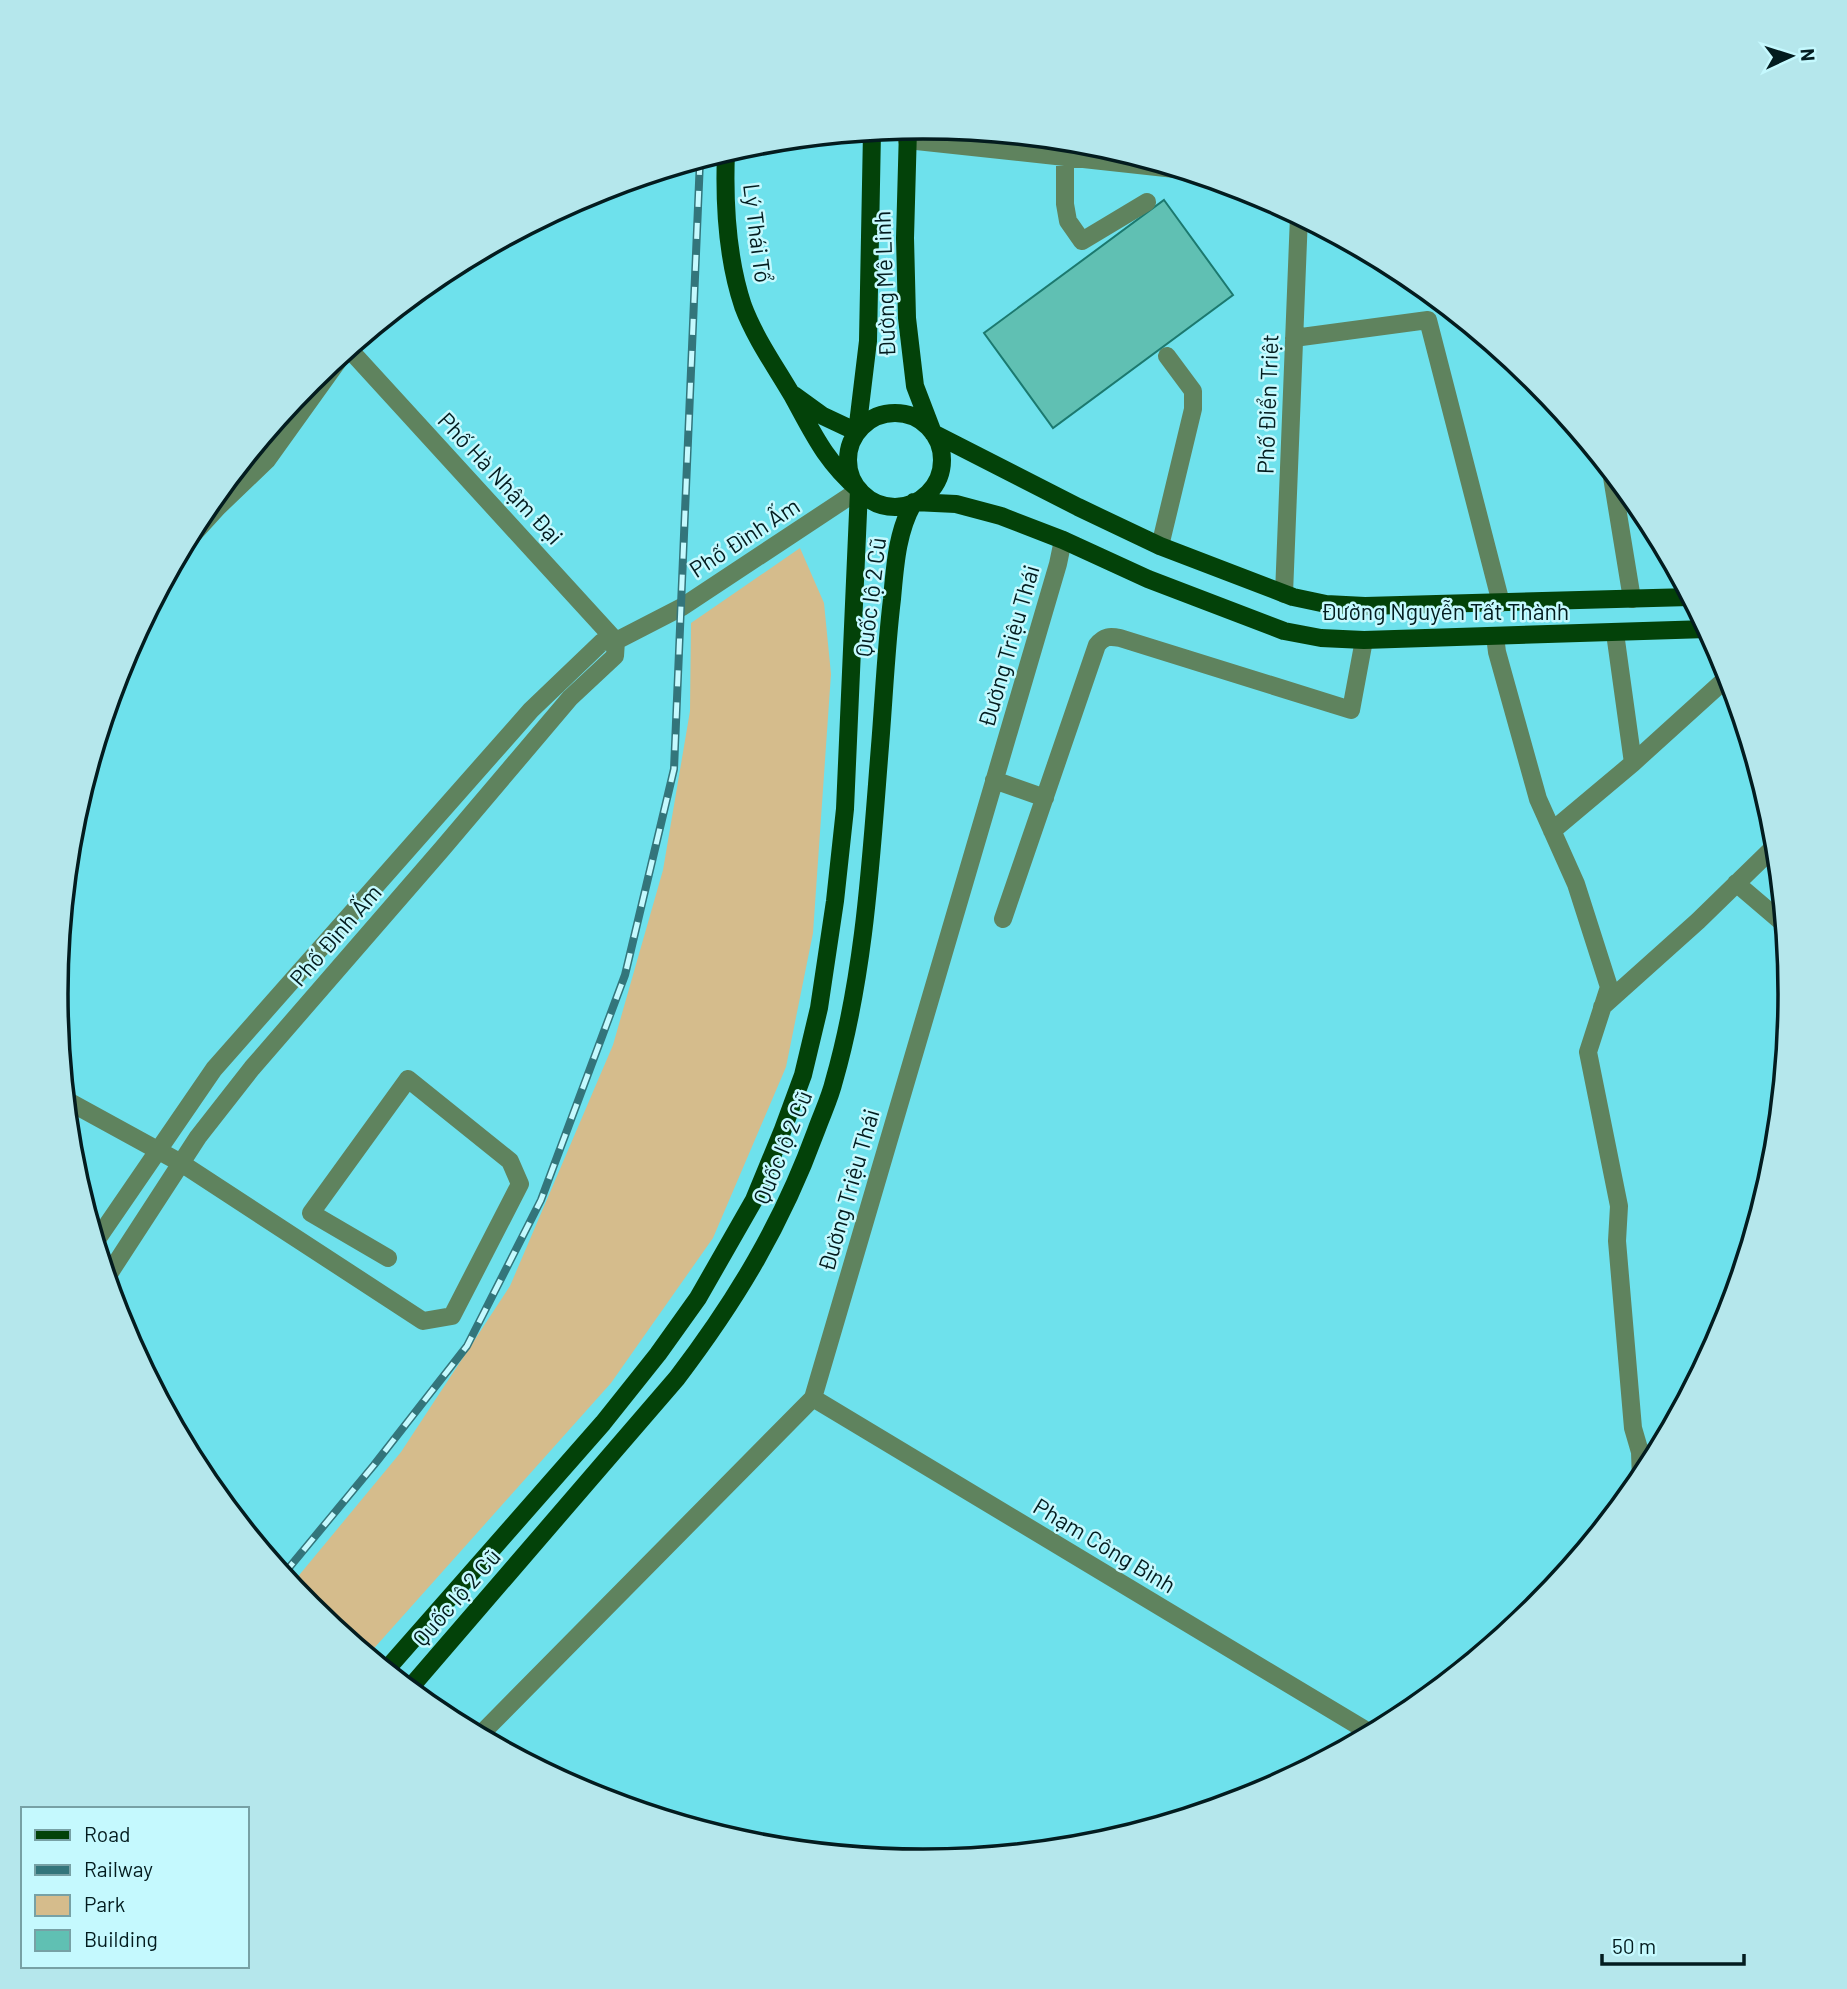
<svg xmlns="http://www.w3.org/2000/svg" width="1847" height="1989" font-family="Barlow,sans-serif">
<rect width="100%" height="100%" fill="#6ee1ec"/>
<path fill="#d5bc8c" d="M800 548 824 603 831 674 813 933 786 1067 713 1238 611 1383 368 1655 310 1608 291 1585 401 1452 510 1286 613 1045 663 870 690 711 691 623Z"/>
<path fill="#60c0b3" stroke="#1c796f" stroke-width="2" d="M1164 200 1233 295 1053 428 984 333Z"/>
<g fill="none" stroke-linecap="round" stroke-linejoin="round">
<path stroke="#5f835e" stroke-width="18" d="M907 140 1175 169
M1065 158V204L1068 221 1082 241 1147 202
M1294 338 1428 320 1501 603
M349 349 616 641
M1611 471 1632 599
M188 540 218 507 267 460 343 354
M1160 546 1193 409V391L1167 356
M1284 594 1299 216
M1615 633 1633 763 1729 676
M1495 636 1497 652 1538 799 1576 884 1609 987 1588 1052 1619 1206 1617 1241 1633 1428 1640 1452 1656 1455
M994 780 1045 798
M1552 831 1633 763
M1736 883 1784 924
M1003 919 1097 645C1104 636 1110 636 1120 638L1351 710 1364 640
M1602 1007 1698 921 1776 845
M66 1100 181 1163 423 1321 452 1316 520 1184 510 1161 408 1079 311 1213 388 1258
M96 1241 214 1069 531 710 602 642 616 641 682 607 859 490
M107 1277 198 1137 252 1068 442 849 570 698 615 656 616 641
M813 1398 1372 1734
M1640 1452 1641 1481
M479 1736 813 1398 1058 564 1063 540"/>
<path stroke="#034209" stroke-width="18" d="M908 129 905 238 907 318 915 386 933 433 1078 507 1160 546 1293 597 1326 604 1365 606 1690 597
M794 395 823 416 857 432 868 341 872 132
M848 460a47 47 0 1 1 94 0a47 47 0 1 1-94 0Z
M386 1670 603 1423 658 1354 698 1298 754 1200 782 1132 803 1075 819 1008 835 901 845 809 859 490C825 461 813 433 792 395 775 366 755 338 743 306 727 258 724 203 726 152
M409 1689 677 1378C737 1299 782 1224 816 1131 822 1114 830 1098 834 1081 865 973 871 858 880 746 884 697 886 648 892 599 895 566 897 531 914 502L956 504 1001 516 1063 540 1148 579 1284 631 1321 638 1364 640 1707 629"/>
<defs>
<path id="rail" d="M283 1575 374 1465 467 1346 541 1200 625 975 674 769 700 160"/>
</defs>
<use href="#rail" stroke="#33757b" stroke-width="8"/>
<use href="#rail" stroke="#c5f9fe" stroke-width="5" stroke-dasharray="16" stroke-linecap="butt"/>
</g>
<g text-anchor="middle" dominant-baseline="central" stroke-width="5" stroke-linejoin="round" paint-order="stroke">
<g font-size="23" fill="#031c1f" stroke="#c5f9fe">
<text transform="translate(758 233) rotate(83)">Lý Thái Tổ</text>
<text transform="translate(884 284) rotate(-92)">Đường Mê Linh</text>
<text transform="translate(1267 404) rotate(-88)">Phố Điển Triệt</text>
<text transform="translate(501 478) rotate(47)">Phố Hà Nhậm Đại</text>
<text transform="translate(744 537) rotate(-33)">Phố Đình Ấm</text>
<text transform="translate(870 597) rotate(-83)">Quốc lộ 2 Cũ</text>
<text x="1445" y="611">Đường Nguyễn Tất Thành</text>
<text transform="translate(1008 646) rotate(-74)">Đường Triệu Thái</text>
<text transform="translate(335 935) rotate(-49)">Phố Đình Ấm</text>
<text transform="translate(782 1147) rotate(-68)">Quốc lộ 2 Cũ</text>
<text transform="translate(848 1190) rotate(-74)">Đường Triệu Thái</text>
<text transform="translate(1105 1545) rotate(31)">Phạm Công Bình</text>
<text transform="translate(456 1597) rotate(-49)">Quốc lộ 2 Cũ</text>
</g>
</g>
<path d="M0 0H1847V1989H0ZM68 994a855 855 0 1 1 1710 0a855 855 0 1 1-1710 0Z" fill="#b5e7ec" fill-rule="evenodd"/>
<path fill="none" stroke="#031c1f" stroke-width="3.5" d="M68 994a855 855 0 1 1 1710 0a855 855 0 1 1-1710 0Z"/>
<rect x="21" y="1807" width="228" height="161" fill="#c5f9fe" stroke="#77a1a5" stroke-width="2"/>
<rect x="35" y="1830" width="35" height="10" fill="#034209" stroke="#77a1a5" stroke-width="2"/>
<text x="84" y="1842" font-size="21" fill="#031c1f">Road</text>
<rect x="35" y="1865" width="35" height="10" fill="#33757b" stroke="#77a1a5" stroke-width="2"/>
<text x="84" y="1877" font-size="21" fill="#031c1f">Railway</text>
<rect x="35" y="1895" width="35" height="21" fill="#d5bc8c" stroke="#77a1a5" stroke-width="2"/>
<text x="84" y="1912" font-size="21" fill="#031c1f">Park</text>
<rect x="35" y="1930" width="35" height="21" fill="#60c0b3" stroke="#77a1a5" stroke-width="2"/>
<text x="84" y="1947" font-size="21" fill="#031c1f">Building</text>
<g transform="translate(1791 56) rotate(86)" stroke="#c5f9fe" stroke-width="5" paint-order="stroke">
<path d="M0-5L12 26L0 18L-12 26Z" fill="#031c1f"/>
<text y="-10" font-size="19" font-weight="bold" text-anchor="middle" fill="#031c1f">N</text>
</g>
<path d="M1602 1954v10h142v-10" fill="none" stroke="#031c1f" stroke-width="3.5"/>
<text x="1612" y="1954" font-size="21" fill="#031c1f" stroke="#c5f9fe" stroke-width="5" paint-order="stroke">50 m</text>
</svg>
